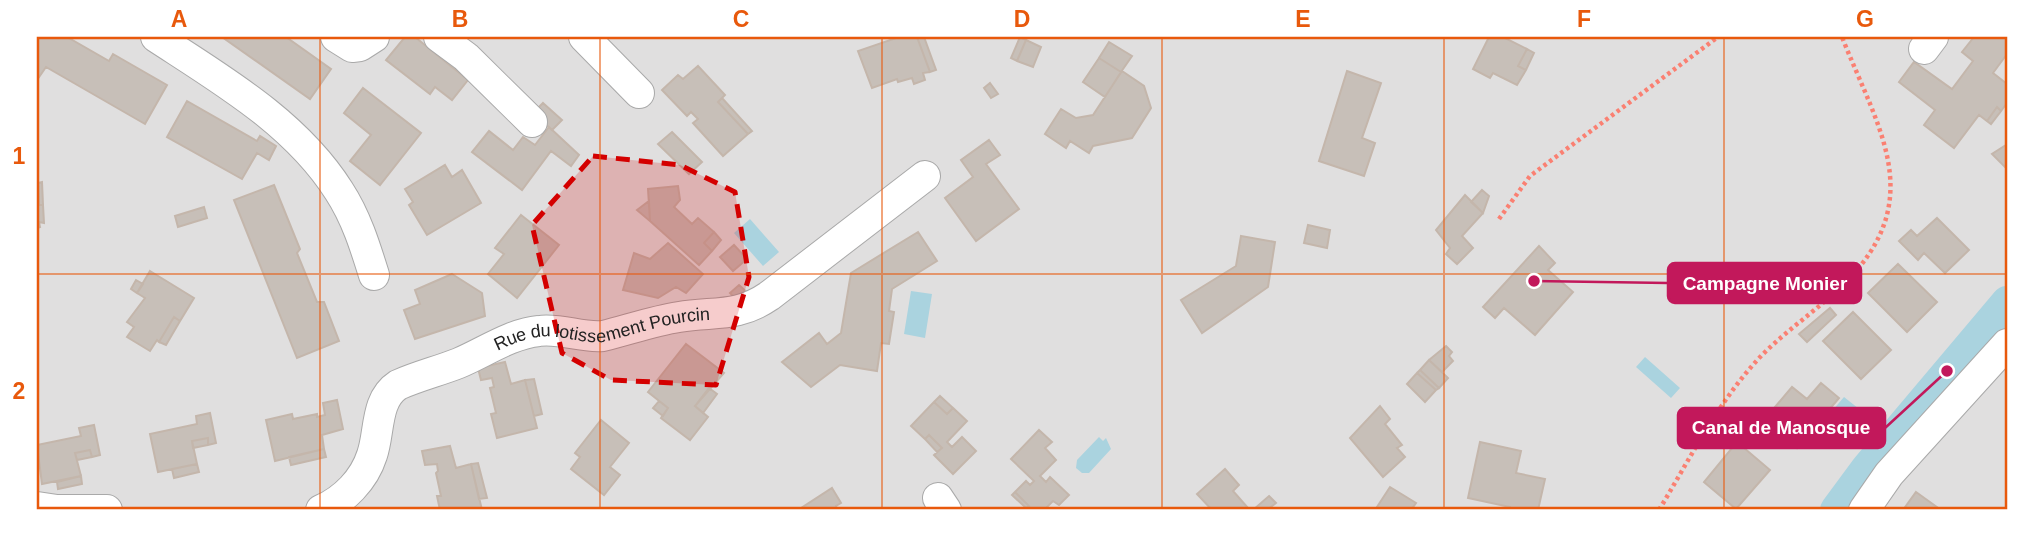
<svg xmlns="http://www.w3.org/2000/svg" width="2044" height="547" font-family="Helvetica,sans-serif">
<rect width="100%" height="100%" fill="#f2efe9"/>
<path fill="#e0dfdf" d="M37 37H2007V510H37Z"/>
<path fill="#aad3df" d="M750 219 779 252 763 266 734 233Z
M911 291 932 294 925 338 904 334Z
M1645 357 1680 388 1671 398 1636 367Z
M1844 397 1873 420 1861 434 1832 411Z
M1099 437 1103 441 1106 438 1111 449 1089 473H1082L1076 468 1077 460Z"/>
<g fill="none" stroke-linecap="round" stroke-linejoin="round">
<path stroke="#aad3df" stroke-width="32" d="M1836 510 1867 468 2007 302"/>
</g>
<path fill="#c7bfb8" stroke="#c4b6ab" stroke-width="2" d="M37 37H67L109 61 113 54 167 85 145 124 46 67 37 80Z
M222 37H286L331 69 310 99Z
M405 37H415L468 80 452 100 435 87 430 94 386 60Z
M899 37H917L930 72 923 73 925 80 914 84 912 78 898 82 897 79 872 88 858 51Z
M917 37H924L936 70 930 72Z
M1020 37 1026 40 1017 61 1011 58Z
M1489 37H1503L1527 49 1518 66 1526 70 1517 85 1493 73 1490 78 1473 69Z
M1974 37H2007V54L1993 73 2007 84V103L2001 111 1997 107 1987 121 1979 115 1954 148 1924 125 1935 110 1899 82 1914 62 1952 89 1973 61 1962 52Z
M1026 40 1041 47 1033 67 1017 61Z
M1109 42 1132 56 1121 72 1099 58Z
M1527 49 1534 53 1526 70 1518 66Z
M1099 58 1121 72 1105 97 1083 82Z
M698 66 725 95 718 102 748 134 723 156 693 123 698 119 691 112 687 116 662 90 678 75 683 79Z
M1122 71 1144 86 1151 108 1132 138 1093 146 1089 153 1070 141 1066 148 1045 134 1061 109 1076 118 1093 115Z
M1347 71 1381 83 1362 138 1375 143 1364 176 1319 161Z
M990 83 998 94 991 98 984 88Z
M363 88 421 133 380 185 350 161 371 135 344 113Z
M722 98 752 131 748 134 718 102Z
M187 101 257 141 260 136 276 146 269 160 257 153 242 179 167 137Z
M543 103 562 120 552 130 533 113Z
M1997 107 2001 111 1991 124 1987 121Z
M549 127 579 155 571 166 551 151 522 190 472 152 489 131 513 150 523 137 535 145Z
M672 132 702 162 689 174 658 144Z
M989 140 1000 155 986 164 1019 209 976 241 945 198 973 177 961 160Z
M2006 145 2007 164 2005 167 1992 154Z
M445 165 452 177 462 170 481 203 427 235 409 205 413 202 405 189Z
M42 182 43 205H39L38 183Z
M37 183 39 205H43L44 223 39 222 40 227 37 228Z
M274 185 300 249 297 253 317 302H324L339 341 297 358 234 200Z
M678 186 680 200 674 207 692 224 698 218 714 232 704 243 712 251 699 265 650 221 648 189Z
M1482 190 1489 196 1483 213 1471 202Z
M1465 195 1483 213 1462 236 1473 248 1457 264 1446 254 1450 248 1436 230Z
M649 201 650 221 637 210Z
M204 207 207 218 178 227 175 216Z
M521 215 559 245 517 298 488 274 504 254 495 248Z
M1937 218 1969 250 1945 273 1924 253 1918 260 1899 241 1911 230 1917 236Z
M1308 225 1330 230 1327 248 1304 243Z
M714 232 721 240 712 251 704 243Z
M918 232 937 261 892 289 889 311 894 312 889 344 881 343 877 371 840 365 811 387 782 362 819 333 827 344 841 333 851 273Z
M1241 236 1275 242 1268 287 1202 333 1181 300 1236 266Z
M668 243 703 274 686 293 676 287 658 298 623 290 634 253 650 259Z
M734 245 747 259 733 271 720 257Z
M1539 246 1555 263 1548 270 1573 292 1535 335 1504 308 1495 318 1483 307Z
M1898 264 1937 302 1907 332 1868 293Z
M150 271 194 298 180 321 174 317 159 342 157 340 150 351 127 337 134 327 127 322 145 298 137 293Z
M452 274 482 293 485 316 415 339 404 310 420 304 415 290Z
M136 280 143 284 137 293 131 289Z
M739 285 750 295 740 303 730 293Z
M1830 308 1836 315 1807 342 1799 334Z
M1853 312 1891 350 1861 379 1823 341Z
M174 317 180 321 166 345 159 342Z
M686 344 724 373 695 406 708 417 690 440 661 418 668 408 648 392Z
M1446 346 1452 352 1449 356 1453 361 1442 372 1429 360Z
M1429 360 1448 378 1439 388 1420 370Z
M505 362 511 384 525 380 537 428 497 438 491 414 496 413 490 388 494 387 492 378 481 380 478 368Z
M1420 370 1439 388 1436 390 1417 373Z
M1417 373 1436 390 1425 402 1407 384Z
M534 379 542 414 534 416 525 380Z
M1821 383 1839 398 1822 418 1819 415 1806 429 1810 433 1797 448 1764 420 1792 387 1807 399Z
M709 388 717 394 703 413 695 406Z
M940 396 953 408 947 414 934 402Z
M337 400 343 429 322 435 324 449 275 461 266 420 292 414 293 419 317 414V417L325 415 323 403Z
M659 401 668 408 663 416 653 408Z
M934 402 947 414 953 408 967 421 947 442 952 447 962 437 976 451 953 474 934 455 942 448 929 435 925 439 911 426Z
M1380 406 1390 419 1385 424 1402 445 1397 448 1405 457 1383 477 1350 438Z
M210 413 216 443 208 445V438L192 441 197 464 158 472 150 434 197 424 196 416Z
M601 420 629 443 610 467 620 475 604 495 571 469 580 457 575 453Z
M94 425 100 455 92 457 90 450 75 453 81 476 42 484 37 445 81 436 79 428Z
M1039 430 1052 442 1045 448 1056 460 1040 476 1046 482 1050 477 1069 495 1059 505 1053 501 1044 510H1028L1026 508 1029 506 1015 492 1026 481 1030 485 1034 481 1011 459Z
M929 435 942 448 937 452 925 439Z
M208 438V445L193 448 192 441Z
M1480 442 1521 451 1516 473 1545 479 1538 510H1509L1510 507 1468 498Z
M1737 442 1770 470 1736 509 1704 482Z
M450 446 456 468 471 464 482 510H440L437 496H441L436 473 438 471 437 464 425 465 422 451Z
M324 449 326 457 291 465 289 457Z
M90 450 92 457 77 460 75 453Z
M478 463 487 498 479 499 471 464Z
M197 464 199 472 174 478 172 469Z
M1225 469 1239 485 1233 491 1248 508 1246 510H1212L1197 494Z
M81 476 82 484 58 489 57 482Z
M1390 487 1416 503 1411 510H1375Z
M832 488 841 503 836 506 838 510H798Z
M1015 492 1029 506 1026 508 1012 495Z
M1916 492 1941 510H1903Z
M1269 496 1276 503 1267 510H1253Z"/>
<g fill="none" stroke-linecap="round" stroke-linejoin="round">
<defs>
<g id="minor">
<path d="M156 37C222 80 296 123 339 191 356 217 365 246 374 275"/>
<path d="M336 37 352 47 360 46 374 37"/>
<path d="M439 37 466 57 532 122"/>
<path d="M584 37 639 93"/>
<path d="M1924 49 1933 37"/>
<path d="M938 498 946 510"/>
<path d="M37 507 57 510H107"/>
<path id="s1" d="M321 510C344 500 364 480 372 455 380 432 375 400 398 385 418 376 439 371 459 363 485 352 510 334 539 331 561 328 581 338 603 336 628 330 653 321 679 317 714 311 737 318 769 296L925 176"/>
<path d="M1864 510 1889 474 2007 344"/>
</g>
</defs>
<use href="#minor" stroke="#a9a9a9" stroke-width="32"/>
<path stroke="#fa8072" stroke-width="4.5" stroke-dasharray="3.5 3.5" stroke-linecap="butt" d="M1499 219 1530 176 1718 37
M1659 510C1691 457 1719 400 1762 355 1787 330 1817 310 1843 285 1929 200 1879 131 1842 37"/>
<use href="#minor" stroke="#fff" stroke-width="30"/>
</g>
<path fill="#d40000" fill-opacity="0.2" stroke="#d40000" stroke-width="5" stroke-dasharray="14 9" stroke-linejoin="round" d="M593 156 680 165 735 192 749 277 716 385 611 380 562 353 532 225Z"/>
<path fill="none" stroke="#e8590c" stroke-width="2" stroke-opacity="0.55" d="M320 37V510M600 37V510M882 37V510M1162 37V510M1444 37V510M1724 37V510M37 274H2007"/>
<g text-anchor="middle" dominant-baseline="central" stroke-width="7" stroke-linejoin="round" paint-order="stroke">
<g font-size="18" fill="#222" stroke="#fff">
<text stroke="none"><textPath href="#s1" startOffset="369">Rue du lotissement Pourcin</textPath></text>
</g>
</g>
<path fill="none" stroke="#c2185b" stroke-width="2.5" d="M1534 281L1668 283M1947 371L1885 428"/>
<g fill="#c2185b" stroke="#fff" stroke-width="2.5">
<circle cx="1534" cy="281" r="7"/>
<circle cx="1947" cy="371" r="7"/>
</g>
<g fill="#c2185b" stroke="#c2185b" stroke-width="2.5">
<rect x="1668" y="263" width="193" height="40" rx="7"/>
<rect x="1678" y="408" width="207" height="40" rx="7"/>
</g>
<g font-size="19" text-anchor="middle" font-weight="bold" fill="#fff">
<text x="1765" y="290">Campagne Monier</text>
<text x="1781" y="434">Canal de Manosque</text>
</g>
<rect width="2044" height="547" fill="none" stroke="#ffffff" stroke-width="77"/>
<rect x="38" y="38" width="1968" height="470" fill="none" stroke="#e8590c" stroke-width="2.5"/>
<g font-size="23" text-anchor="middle" font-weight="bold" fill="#e8590c">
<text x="179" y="27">A</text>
<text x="460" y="27">B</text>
<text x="741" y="27">C</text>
<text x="1022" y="27">D</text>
<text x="1303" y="27">E</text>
<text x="1584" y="27">F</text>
<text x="1865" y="27">G</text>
<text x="19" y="164">1</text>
<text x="19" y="399">2</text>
</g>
</svg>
